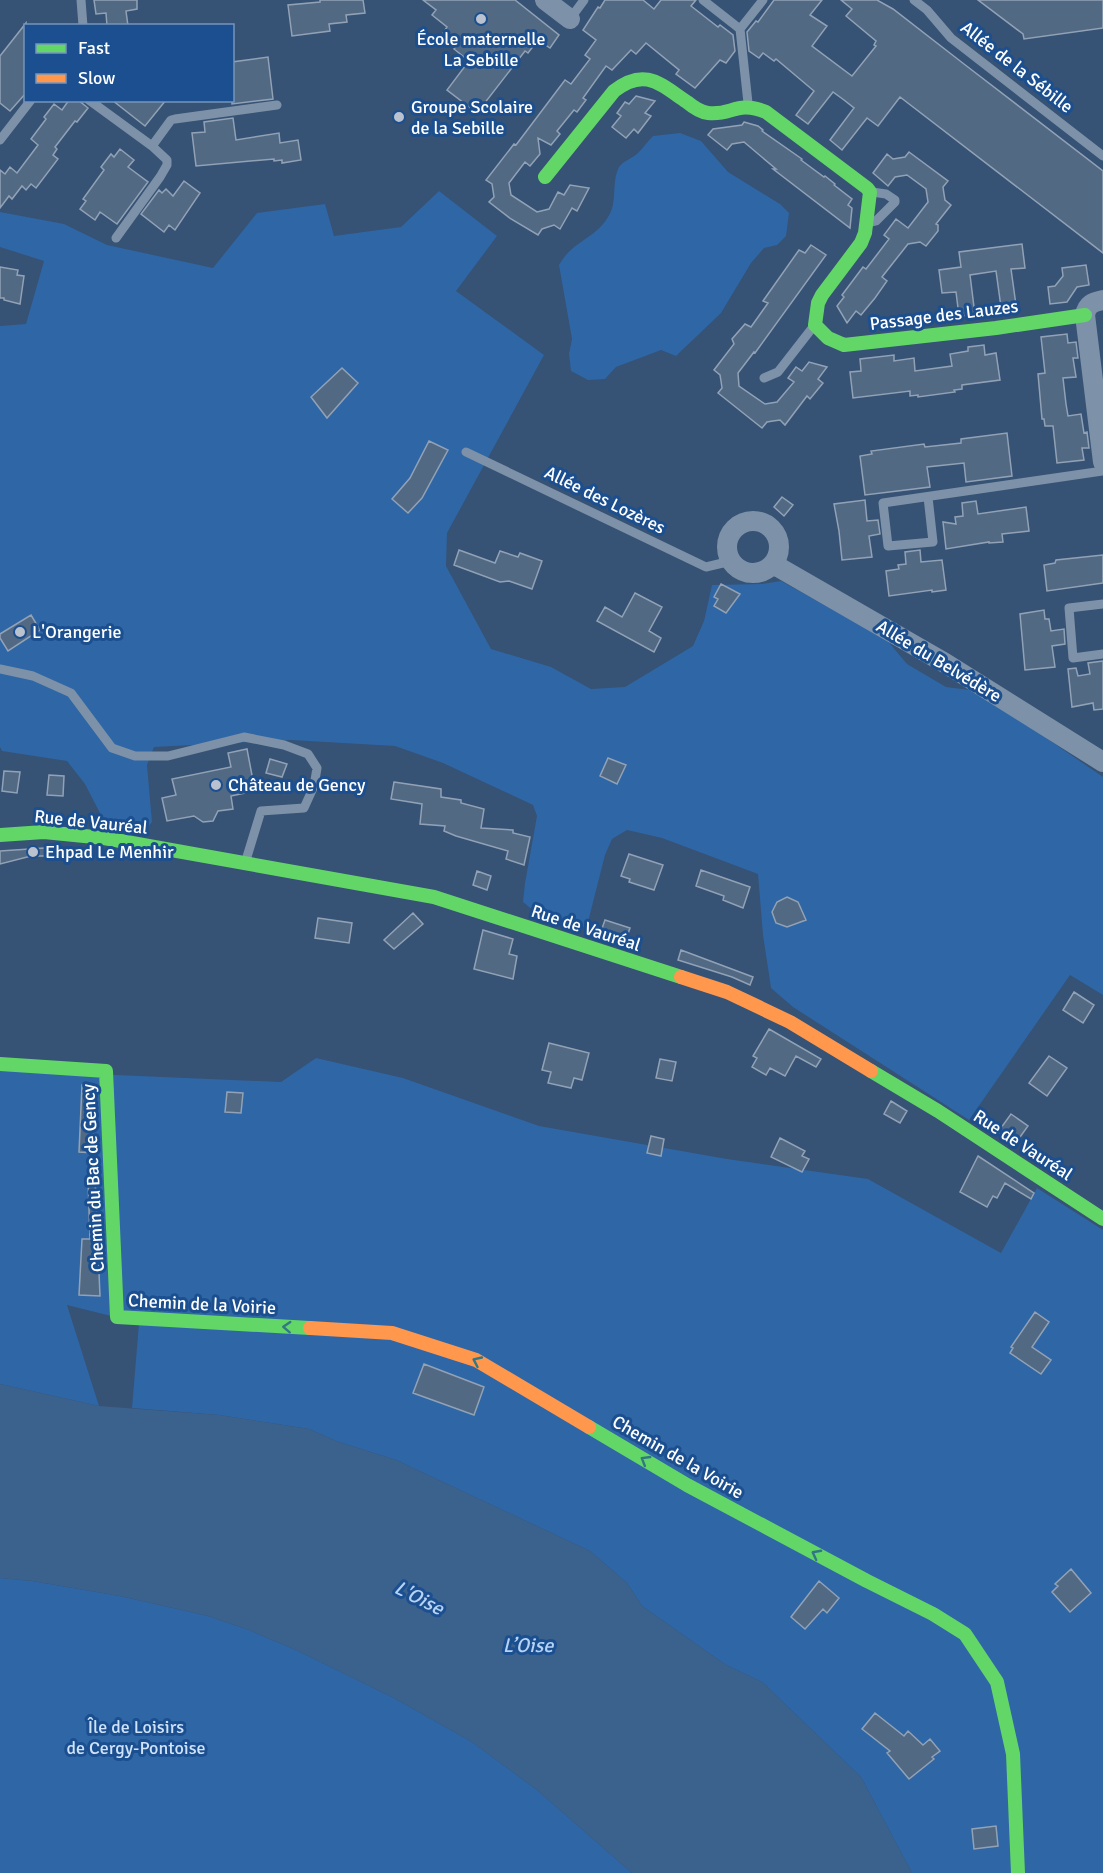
<svg xmlns="http://www.w3.org/2000/svg" width="1103" height="1873" font-family="Signika,sans-serif">
<rect width="100%" height="100%" fill="#365274"/>
<path fill="#2f66a5" d="M680 133 701 141 728 172 780 204 789 213 786 236 777 245 764 248 751 263 721 313 676 356 661 350 616 367 605 379 588 380 571 371 569 354 572 339 559 265C573 240 594 240 608 217 618 203 611 182 619 167 623 161 633 158 638 153 643 148 648 141 653 136Z
M439 191 497 236 456 291 544 355 447 533 446 566 491 649 551 667 591 689 625 687 693 646 704 621 712 585 762 584 781 581 886 639 907 664 946 687 978 691 1103 777V995L1070 975 969 1120 793 1007 771 988 763 935 758 874 662 838 627 830 612 839 605 855 589 918 585 926 578 929 535 912 523 902 525 883 537 816 533 805 443 763 395 746 291 740 154 747 147 765 152 822 146 829 111 823 103 819 85 784 67 761 2 751 0 747V326L26 324 44 261 0 247V212L64 224 107 245 213 268 257 213 325 204 334 236 401 227Z
M316 1058 403 1078 539 1126 727 1159 868 1179 1001 1253 1037 1188 1103 1230V1873H912L861 1777 762 1682 726 1665 642 1606 627 1583 590 1551 396 1460 336 1441 309 1429 219 1415 132 1408 139 1323 67 1305 99 1406 0 1384V1070L281 1082Z
M0 1578 32 1581 120 1596 208 1616 249 1630 296 1650 394 1698 472 1742 537 1790 632 1873H0Z"/>
<path fill="#3b618d" d="M0 1384 99 1406 219 1415 309 1429 336 1441 396 1460 590 1551 627 1583 642 1606 726 1665 762 1682 861 1777 912 1873H632L537 1790 472 1742 394 1698 296 1650 249 1630 208 1616 120 1596 32 1581 0 1578Z"/>
<path fill="#526984" stroke="#92a2b6" stroke-width="1.5" d="M94 0H137V9L126 11 128 26H107L106 13 96 14Z
M320 0H363L365 13 346 15 347 22 329 24 330 31 292 36 288 5 320 2Z
M423 0H515L559 35 550 48 538 40 528 53 525 51 477 113 447 90 469 61 454 49 458 44 443 33 447 27 432 15 436 10Z
M605 0H643L654 9 661 0H696L691 6 718 27 720 25 733 35 735 51 726 63 720 60 695 88 676 74 679 70 646 43 636 54 631 50 612 70 606 66 583 98 586 100 577 112 574 110 557 131 560 134 551 145 538 138 540 154 530 166 525 162 509 183 511 195 537 212 549 209 558 192 564 195 570 185 589 188 577 211 572 208 560 229 554 225 542 229 538 235 511 219 489 202 494 197 492 184 486 180 514 144 516 145 565 80 571 84 590 59 585 55 596 40 583 30 598 7 600 8Z
M774 0H822L810 15 827 26 812 46 852 76 876 46 874 45 876 41 846 16 852 9 841 0H877L893 9 964 64 1103 171V253L900 97 878 126 867 118 842 150 830 140 854 108 844 100 833 92 808 124 796 115 814 91 776 59 774 61 763 53 759 58 749 51 747 32 756 21 758 22Z
M978 0H1103V28L1024 39 1023 34Z
M26 23V93L10 111 0 103V56Z
M268 57 273 99 232 104V62Z
M636 96 655 101 645 113 651 116 638 133 634 129 626 138 612 127 621 116 617 113 625 102 629 104Z
M69 100H78L88 108 77 122 75 121 55 147 57 149 53 155 58 159 36 188 31 184 26 190 22 186 12 199 9 196 0 208V170L5 174 10 167 17 173 38 145 31 139 46 119 44 117 54 104 62 110Z
M112 100H166L145 126Z
M233 118 236 140 279 133 280 143 298 140 301 160 282 163V160L274 161V159L196 166 192 133 205 132 204 122Z
M744 122 758 126 763 130 762 131 802 159 801 160 824 177 825 176 835 184 834 185 852 199 848 205 852 208 850 228 773 169H776L744 142 732 144 727 150 708 135 713 129 742 125Z
M120 149 134 160 128 167 148 182 117 224 100 212 95 220 80 209 86 201 83 199 104 170 101 167 111 154 114 157Z
M909 152 948 181 943 187 944 194 945 200 951 205 936 224 938 225V231L926 246 920 242 908 244 882 277 887 281 875 298 861 315 856 311 847 323 837 306 844 297 842 295 863 267 866 269 889 239 884 235 896 219 908 228 928 202 926 189 907 175 895 177 888 186 873 173 887 154 893 159 905 157Z
M184 181 200 193 175 230 169 225 164 232 141 214 159 190 162 193 166 189 173 196Z
M1022 244 1025 268 1011 269 1016 305 1001 307 996 271 970 275 975 315 959 316 956 292 942 293 939 270 961 267 959 252Z
M811 245 826 255 755 353 754 352 738 373 739 386 765 404 777 402 794 382 788 378 796 367 802 371 809 362 827 367 818 379 823 383 810 399 807 396 785 425 780 420 773 421 767 422 762 428 718 393 722 388 721 381 720 375 714 370 734 344 732 339 745 324 751 327 768 303 763 301 799 250 805 253Z
M1086 265 1089 285 1077 287 1067 302 1050 304 1048 287 1055 286 1063 276 1062 268Z
M0 267 18 270 17 275 24 276 20 304 4 300V298H0Z
M1067 334 1068 343 1076 342 1078 358H1073L1076 377 1063 378 1066 404 1068 416 1081 414 1084 433 1087 432 1089 448H1082L1084 460 1057 463 1053 426H1045L1044 419H1042L1038 374 1045 373 1041 337Z
M984 345 985 355 996 353 1000 380 962 385V389L954 390 955 392 918 397V395L910 396V391L853 398 850 372 861 371 860 359 894 355V361L914 358 915 371 952 366 950 354 968 351V347Z
M342 368 358 383 327 418 311 397Z
M1007 433 1012 476 966 482 964 463 927 467 930 487 865 495 860 456 872 454 871 451 924 444 925 447 961 443V439Z
M429 441 448 450 422 498 408 513 392 499 410 478Z
M782 497 793 505 784 516 774 507Z
M865 500 867 521 878 520 880 534 869 536 872 557 842 560 839 531 834 504Z
M976 501 978 514 1026 507 1029 531 1002 534 1003 542 989 543V542L946 549 943 522 956 524 955 517 963 516 962 503Z
M459 550 495 563 500 551 518 557 520 553 542 561 532 589 509 581 500 582 454 565Z
M920 550 921 562 942 560 946 590 932 592V590L889 596 886 571 899 569 898 565 906 564 905 552Z
M1103 555V583L1047 591 1044 565 1055 563 1056 560Z
M721 584 740 594 726 613 714 606 718 599 714 597Z
M635 593 662 607 649 631 661 638 654 652 597 621 605 607 622 617Z
M1044 610 1045 619H1049L1051 631 1064 629 1065 644 1052 646 1055 667 1025 670 1020 614Z
M31 615 40 630 8 651 0 638V634Z
M1103 661V709L1094 710 1093 703 1072 707 1068 669 1076 668 1078 676 1090 674 1088 663Z
M247 749 255 791 231 796 233 809 218 811 213 821 203 822 194 816 167 821 162 798 176 795 172 779 231 767 228 753Z
M608 758 626 765 617 784 600 776Z
M270 759 287 764 282 777 266 773Z
M4 771 20 772 17 793 2 791Z
M49 775 64 776 63 796 47 795Z
M394 782 441 789V797L461 800V803L484 809 481 828 513 830V833L530 837 524 865 506 859 508 851 456 836 444 831 445 826 420 824 422 804 391 799Z
M44 848 65 850 66 856H31L0 864V851Z
M629 854 663 865 654 890 629 882 630 879 621 876Z
M701 870 750 887 743 908 723 900 724 896 696 886Z
M477 871 491 876 487 890 473 885Z
M787 897 798 902 806 920 787 927 776 923 772 912 777 902Z
M413 913 423 924 394 949 384 940Z
M318 918 352 923 349 943 315 938Z
M605 920 630 928 625 942 600 934Z
M483 930 513 939 509 954 517 956 513 979 474 969Z
M681 950 753 977 750 985 732 977 678 960Z
M1074 992 1094 1005 1083 1023 1063 1010Z
M769 1029 821 1059 816 1067 796 1056 785 1076 770 1068 766 1075 752 1067 757 1058 753 1056Z
M549 1043 589 1053 582 1080 574 1078 571 1088 548 1083 551 1072 542 1070Z
M1049 1056 1067 1068 1047 1096 1029 1083Z
M660 1059 676 1062 672 1081 656 1078Z
M82 1085 91 1086 94 1153 79 1152Z
M227 1092 243 1093 241 1113 225 1112Z
M891 1101 907 1111 900 1123 884 1114Z
M1011 1114 1028 1126 1020 1137 1017 1136 1013 1142 998 1132Z
M651 1136 664 1139 661 1156 647 1153Z
M780 1138 805 1151 802 1156 809 1159 802 1172 771 1157Z
M978 1156 1034 1193 1031 1199 1005 1183 997 1198 993 1196 987 1207 960 1192Z
M95 1178 100 1296 79 1295 82 1239H90L88 1179Z
M1035 1312 1049 1322 1032 1347 1051 1360 1041 1374 1010 1353 1013 1348 1011 1347Z
M424 1364 484 1387 474 1415 413 1393Z
M1071 1569 1091 1593 1070 1612 1052 1592 1058 1586 1055 1584Z
M819 1581 839 1598 827 1613 823 1609 805 1629 791 1617Z
M875 1713 904 1736 908 1731 923 1745 930 1739 940 1751 932 1757 934 1759 909 1779 887 1753 890 1751 862 1729Z
M996 1826 998 1846 974 1849 972 1829Z"/>
<g fill="none" stroke-linecap="round" stroke-linejoin="round">
<path stroke="#7d92a8" stroke-width="9" d="M81 0 83 26
M703 0 740 29 763 0
M914 0 927 10 951 38 1103 156
M570 19 584 0
M740 29 748 103
M89 100 152 146 167 160V165L160 177 116 238
M0 140 31 100
M152 146 171 120 175 119 277 105
M872 222 876 221 895 202V200L886 194 872 192
M764 378 778 372 813 327
M466 452 706 567 731 561
M928 497 933 542 888 546 883 503 1103 471
M1103 604 1069 608 1073 658 1103 654
M0 669 33 676 71 693 112 748 135 756H168L244 737 284 745 308 754 317 768 314 786 304 808 261 811 246 860"/>
<path stroke="#7d92a8" stroke-width="20" d="M545 0 570 19
M1103 300C1093 302 1087 304 1085 315L1103 462
M727 547a26 26 0 1 1 52 0a26 26 0 1 1-52 0Z
M773 564 945 663 1103 762"/>
<path stroke="#63d668" stroke-width="14" d="M545 177 614 91C645 67 660 84 687 102 693 107 700 112 708 113 732 116 736 100 766 112L867 188 870 192 865 233 861 243 822 295 818 303 815 325 828 338 844 345 996 328 1085 315
M0 835 44 832 104 838 434 897 681 977
M0 1064 106 1071 117 1317 310 1328
M871 1071 938 1111 1103 1219
M589 1427 687 1485 867 1581 933 1614 965 1634 997 1682 1013 1754 1018 1873"/>
<path stroke="#ff974d" stroke-width="14" d="M681 977 727 992 790 1022 871 1071
M310 1328 392 1333 476 1360 589 1427"/>
</g>
<defs><path id="oneway-chevron" d="M-2-3.5L2.5 0L-2 3.5" fill="none" stroke-width="1.6" stroke-linecap="round" stroke-linejoin="round" transform="scale(1.5)"/></defs>
<g stroke="#317883">
<use href="#oneway-chevron" transform="translate(287 1327) rotate(-177)"/>
<use href="#oneway-chevron" transform="translate(477 1361) rotate(-155)"/>
<use href="#oneway-chevron" transform="translate(645 1460) rotate(-149)"/>
<use href="#oneway-chevron" transform="translate(816 1554) rotate(-152)"/>
</g>
<g fill="#b9c2ce" stroke="#1b4f8f" stroke-width="2">
<circle cx="481" cy="19" r="6"/>
<circle cx="399" cy="117" r="6"/>
<circle cx="20" cy="632" r="6"/>
<circle cx="216" cy="785" r="6"/>
<circle cx="33" cy="852" r="6"/>
</g>
<g text-anchor="middle" dominant-baseline="central" stroke-width="6" stroke-linejoin="round" paint-order="stroke">
<g font-size="18" fill="#fff" stroke="#1b4f8f" text-anchor="start">
<text x="481" y="39" text-anchor="middle">École maternelle<tspan x="481" dy="21">La Sebille</tspan></text>
<text x="411" y="107">Groupe Scolaire<tspan x="411" dy="21">de la Sebille</tspan></text>
<text x="32" y="632">L'Orangerie</text>
<text x="228" y="785">Château de Gency</text>
<text x="45" y="852">Ehpad Le Menhir</text>
</g>
<g font-size="18" fill="#fff" stroke="#1b4f8f">
<text transform="translate(1017 67) rotate(38)">Allée de la Sébille</text>
<text transform="translate(944 315) rotate(-7)">Passage des Lauzes</text>
<text transform="translate(605 500) rotate(26)">Allée des Lozères</text>
<text transform="translate(939 661) rotate(31)">Allée du Belvédère</text>
<text transform="translate(91 822) rotate(6)">Rue de Vauréal</text>
<text transform="translate(586 928) rotate(18)">Rue de Vauréal</text>
<text transform="translate(1023 1145) rotate(33)">Rue de Vauréal</text>
<text transform="translate(93 1178) rotate(-93)">Chemin du Bac de Gency</text>
<text transform="translate(202 1304) rotate(3)">Chemin de la Voirie</text>
<text transform="translate(678 1457) rotate(30)">Chemin de la Voirie</text>
</g>
<g font-size="18" fill="#cfe3fa" stroke="#1b4f8f">
<text x="136" y="1727">Île de Loisirs<tspan x="136" dy="21">de Cergy-Pontoise</tspan></text>
</g>
<g font-size="20" font-style="italic" fill="#b5d3f5" stroke="#1b4f8f">
<text transform="translate(419 1598) rotate(27)">L'Oise</text>
<text x="528" y="1645">L’Oise</text>
</g>
</g>
<rect x="24" y="24" width="210" height="78" fill="#1b4f8f" stroke="#7695bc" stroke-width="1.5"/>
<rect x="36" y="44" width="30" height="9" fill="#63d668" stroke="#7695bc" stroke-width="1.5"/>
<text x="78" y="54" font-size="18" fill="#ffffff">Fast</text>
<rect x="36" y="74" width="30" height="9" fill="#ff974d" stroke="#7695bc" stroke-width="1.5"/>
<text x="78" y="84" font-size="18" fill="#ffffff">Slow</text>
</svg>
